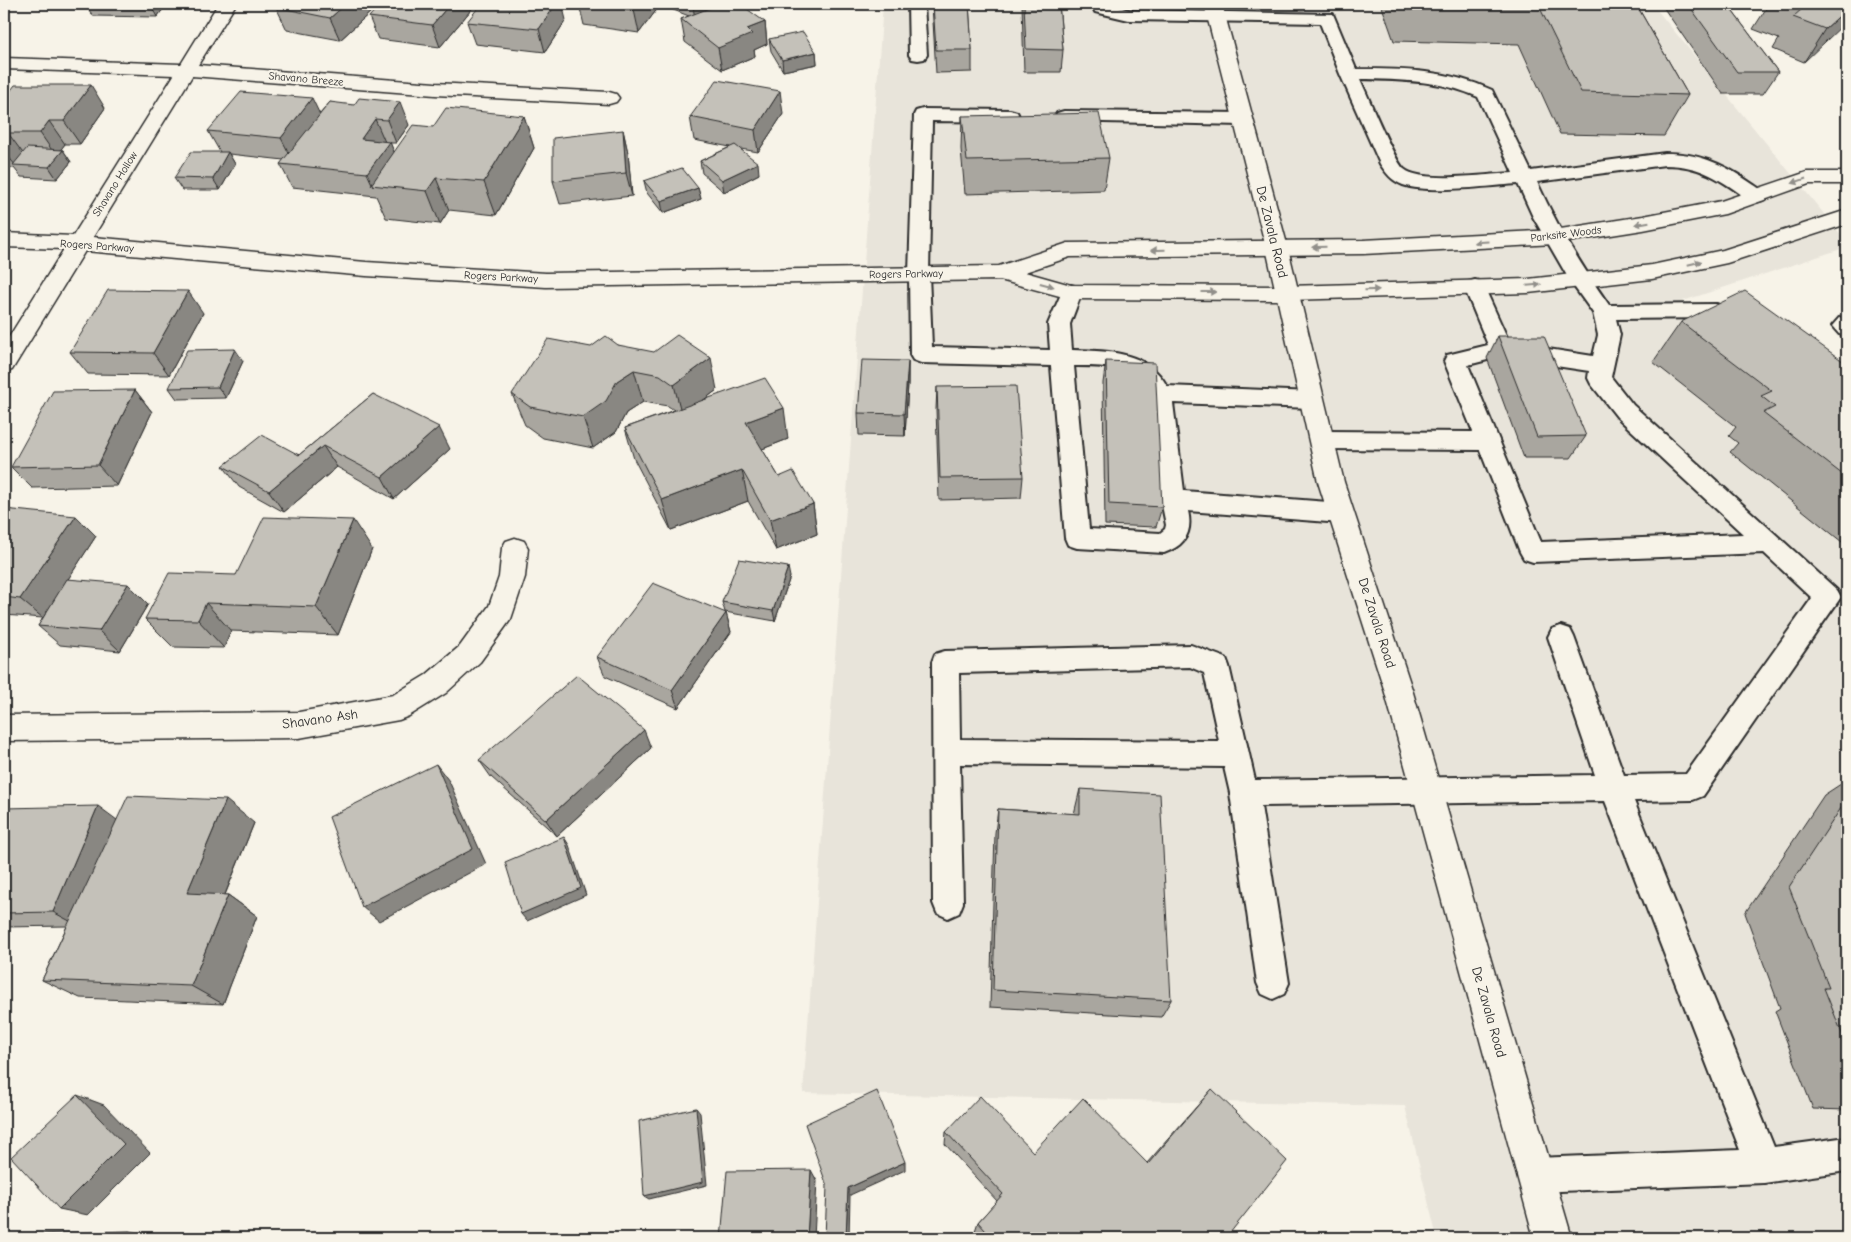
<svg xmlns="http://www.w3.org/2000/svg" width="1851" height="1242" font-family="'Comic Neue',sans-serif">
<rect width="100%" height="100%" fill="#f7f3e8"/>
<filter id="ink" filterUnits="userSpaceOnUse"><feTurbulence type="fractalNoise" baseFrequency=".02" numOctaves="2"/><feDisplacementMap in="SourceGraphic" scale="10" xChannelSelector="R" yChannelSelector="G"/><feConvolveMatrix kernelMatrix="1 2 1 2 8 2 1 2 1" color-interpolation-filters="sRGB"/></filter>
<g filter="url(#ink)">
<path fill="#e8e4da" d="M883 4H1652L1847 242V247L1683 301 1847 406V1238H1437L1405 1106 803 1093Z"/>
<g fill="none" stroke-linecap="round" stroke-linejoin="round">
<defs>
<path id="service" d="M908 4H924L927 55 924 59 918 60 912 59 909 55Z
M1092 4H1108L1129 10 1333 14 1356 69C1404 69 1448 70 1492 90L1531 171 1665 153C1697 153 1722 163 1748 181 1755 186 1762 189 1766 196L1763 200 1756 202 1749 200C1721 180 1701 165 1665 165L1537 182C1557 226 1581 266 1609 305L1717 304 1745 316 1748 321 1745 326 1737 328 1714 318 1616 319 1620 335 1611 377 1633 405 1837 590 1841 597 1703 796 1693 800 1634 801 1774 1147 1847 1137V1171L1764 1183 1535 1192 1523 1187 1518 1175 1523 1163 1535 1158 1740 1150 1605 801 1261 806 1289 983 1284 994 1273 999 1262 994 1257 983 1230 793 1224 767 960 764 963 903 959 913 948 918 937 913 933 903 932 662 935 654 945 651 1191 645 1226 658 1229 666 1255 780 1595 775 1548 637 1552 629 1561 626 1570 629 1574 637 1624 775 1686 774 1812 598 1764 553 1533 562 1524 559 1520 552 1480 450 1322 449 1314 446 1310 440 1314 434 1322 431 1473 432 1444 361 1447 355 1488 345 1464 287 1468 282 1475 280 1482 282 1511 346 1516 344 1593 356 1598 335 1593 313 1570 281 1533 217 1518 184C1489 186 1429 194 1403 185 1392 181 1386 173 1380 164L1340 74 1320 23 1129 20 1095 12ZM1360 79C1402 80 1440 80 1478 97L1513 173C1488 174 1422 184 1404 169 1394 160 1368 96 1360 79ZM1507 355 1508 357 1516 360 1589 371 1588 378 1591 384 1617 417 1743 534 1541 542 1468 365ZM1190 667 1204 673 1219 741 960 739 959 673Z
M923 109 1010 110 1017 112 1019 116 1017 120 1010 122 932 121 929 274 932 347 1050 350 1048 324 1064 287 1071 285 1078 287 1082 292 1070 324 1072 350C1108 351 1148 351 1167 386L1312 392 1320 394 1323 400 1320 406 1312 408 1173 403 1184 491 1341 503 1350 506 1353 513 1350 520 1341 523 1188 511C1193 532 1185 546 1164 553L1077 548 1068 545 1065 538 1051 366 921 363 913 360 910 355 909 274 914 115 916 111ZM1074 366C1104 366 1132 365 1149 394L1161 500 1166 525 1165 529 1160 533 1089 529Z
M1064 111 1243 113 1250 115 1252 119 1250 123 1243 125 1057 121 1055 117 1057 113Z
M1847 316V336L1839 334 1832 326 1839 318Z"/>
<path id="minor" d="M218 4H236L198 65 435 83 609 92 616 94 619 98 616 102 609 104 435 95 192 76 93 237 366 262 546 273 999 266 1068 243 1363 240 1554 230 1643 216 1721 201 1807 172H1847V184H1809L1725 214 1643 230 1554 244 1363 254 1070 257 1025 272 1071 285 1288 286 1528 279 1652 265 1723 250 1847 210V224L1727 263 1652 279 1528 293 1288 300 1071 299 1000 280 546 287 366 276 85 251 12 370 4 372V345L64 249 4 247V233L73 236 174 75 4 69V58L181 64Z
M515 538 524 541 528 548 525 577 511 619 480 662 446 693 409 716 399 720 299 738 4 741V715L299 712 393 695 426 675 460 646 489 606 499 577 502 548 506 541Z"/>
<path id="secondary" d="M1204 4H1222L1288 248 1344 482 1412 689 1572 1238H1534L1384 689 1318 482 1266 248Z"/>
</defs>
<use href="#service" stroke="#2b2b2b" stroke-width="4"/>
<use href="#minor" stroke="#2b2b2b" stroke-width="3"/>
<use href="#secondary" stroke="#2b2b2b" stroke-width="3"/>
<use href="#service" fill="#f7f3e8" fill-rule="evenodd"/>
<use href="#minor" fill="#f7f3e8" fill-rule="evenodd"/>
<use href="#secondary" fill="#f7f3e8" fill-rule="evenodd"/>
</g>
<path fill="#a9a69f" stroke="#2b2b2b" d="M85 4H167L157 17 93 16Z
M476 4 440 47 378 39 369 17Z
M579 4H658V8L639 33 584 25Z
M658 4H717L712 7 765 22 767 44 754 50 755 56 722 70 685 42 681 19 689 16Z
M932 4H969L972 50V72L936 73Z
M1022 4H1059L1063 50 1061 72H1024Z
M1381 4H1636L1688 95 1664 136 1560 134 1519 44 1394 41Z
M1661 4H1727L1778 72 1763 94H1723Z
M1769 4H1847L1804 62 1773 49 1779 39 1753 29Z
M276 7 373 10 340 40 287 30Z
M566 20 545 52 475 44 467 22Z
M769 39 816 52 817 64 783 71 771 51Z
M4 99 105 108 80 144H65L60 150H63L71 162 57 179 21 177 14 168H4Z
M330 102 409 125 396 143H390L394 152 433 127 524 116 534 148 496 215 449 210 440 224 386 218 376 196 292 187 280 164 284 160 229 154 235 164 220 190H182L174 178 220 152 208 131 320 114Z
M783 114 758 152 741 149 759 174 724 192 702 173 700 161 730 147 694 140 690 117Z
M962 116 1109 158 1104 190 965 194 961 149Z
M623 130 628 153 632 196 560 204 553 181Z
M644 181 698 188 701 199 663 213 647 193Z
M203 313 169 375 88 374 70 352Z
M1681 322 1847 364V546L1730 452 1738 443 1729 436 1736 427 1653 362Z
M1498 336 1586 436 1571 458H1524L1487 358Z
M618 345 717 390 705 399 788 439 762 449 779 477 813 504 817 534 776 550 748 501 671 530 634 459 625 428 674 410 668 406 643 402 626 413 616 432 593 448 543 438 525 425 512 394Z
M243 361 226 398 177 399 169 388Z
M908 361V383L905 436 859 435 858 413Z
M1106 361 1162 507 1156 527 1105 525 1103 383Z
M937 387 1023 477 1021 498 939 500 936 409Z
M135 390 152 412 117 486 32 488 11 467Z
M373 394 450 449 394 499 337 467 284 512 239 487 223 466 299 455Z
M4 509 96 536 68 579 148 604 120 651 60 645 38 626 43 618 4 615Z
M372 549 338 635 231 631 224 648 173 647 145 619 236 575Z
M790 577 775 621 725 612 722 602Z
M726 613 731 632 678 708 605 676 597 657Z
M651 748 557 836 491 777 479 760Z
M1847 780V1110L1813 1109 1775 1011 1780 1008 1745 913 1824 795Z
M1080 789 1171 1000 1161 1017 990 1007 995 833 998 809 1074 814Z
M4 808 117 820 254 823 225 895H228L257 916 223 1004 80 998 42 980 67 926 4 927Z
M1212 1089 1226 1238H982L975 1231 978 1222 997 1201 945 1144 946 1132 1033 1152 1147 1163Z"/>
<path fill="#898782" stroke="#2b2b2b" d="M4 4H23L4 8Z
M150 4H167L157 17Z
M346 4H370L373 10 340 40 330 18Z
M450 4H476L440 47 432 25Z
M556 4H562L566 20 545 52 539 29Z
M640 4H658V8L639 33 634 10Z
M698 4H717L695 18 693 7Z
M1847 9V21L1804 62 1825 29Z
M765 22 767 44 754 50 755 56 722 70 718 48 747 29Z
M816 52 817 64 783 71 782 60Z
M91 85 105 108 80 144 64 121Z
M780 91 783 114 758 152 755 130Z
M312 98 323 121 293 161 281 138Z
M400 102 409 125 396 143 387 120Z
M524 116 534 148 496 215 484 182Z
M375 119 385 142 361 139Z
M49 121 65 144 56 156 40 133Z
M623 130 628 153 632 196 626 173Z
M8 133 25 156 15 165 4 151V139Z
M390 142 399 164 373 186 367 173Z
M63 150 71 162 57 179 49 167Z
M228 152 235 164 220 190 213 179Z
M758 163 759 174 724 192 722 180Z
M436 178 449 210 440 224 427 191Z
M698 188 701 199 663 213 661 201Z
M188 291 203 313 169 375 153 353Z
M235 349 243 361 226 398 218 387Z
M711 358 717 390 682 416 674 385Z
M908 361V383L905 436 904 414Z
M634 370 643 402 626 413 616 432 593 448 583 417 617 381Z
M135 390 152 412 117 486 98 465Z
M784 408 788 439 752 453 746 422Z
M439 427 450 449 394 499 382 477Z
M323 446 337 467 284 512 269 491Z
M742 470 748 501 671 530 662 500Z
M813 504 817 534 776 550 770 520Z
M76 516 96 536 43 618 20 599Z
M353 520 372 549 338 635 316 607Z
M788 567 790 577 775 621 773 611Z
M128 584 148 604 120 651 99 631Z
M206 603 231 631 224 648 198 620Z
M726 613 731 632 678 708 672 690Z
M644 730 651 748 557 836 546 820Z
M436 764 449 781 486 864 379 921 362 907Z
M226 800 254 823 217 914 187 893Z
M98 806 121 823 79 926 53 912Z
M564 837 569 845 586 895 527 921 521 914Z
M228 895 257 916 223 1004 191 986Z
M77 1095 104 1105 150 1153 88 1215 59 1209Z
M696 1108 700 1113 707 1185 649 1199 644 1196Z
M905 1162V1170L850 1195 849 1238H846L848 1188Z
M811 1170 817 1181 814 1238H807Z
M129 1231 162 1238H127Z"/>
<path fill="#c4c1b9" stroke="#2b2b2b" d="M280 4H346L330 18 276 7Z
M381 4H450L432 25 369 17Z
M481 4H556L539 29 467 22Z
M590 4H640L634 10Z
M685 4H698L693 7Z
M720 4H740L765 22 747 29 752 34 718 48 681 19Z
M933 4H969L972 50H936Z
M1024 4H1059L1063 50 1026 49Z
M1538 4H1636L1688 95 1581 92Z
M1688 4H1727L1778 72H1737Z
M1791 4H1847V9L1825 29 1793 17 1803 8Z
M803 32 816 52 782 60 769 39Z
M717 80 780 91 755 130 690 117Z
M15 85H91L64 121H49L40 133H8L4 139V99Z
M241 92 312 98 281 138 208 131Z
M359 98 400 102 387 120 375 119 361 139 390 142 367 173 280 164 330 102 354 105Z
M446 108 524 116 484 182 436 178 427 191 371 185 413 125 433 127Z
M1099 113 1109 158 967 161 962 116Z
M623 130 626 173 553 181V138Z
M735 145 758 163 722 180 700 161Z
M27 148 63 150 49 167 13 165Z
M191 152H228L213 179 174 178Z
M682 168 698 188 661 201 644 181Z
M108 290 188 291 153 353 70 352Z
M1745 291 1847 364V478L1763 413 1775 407 1761 396 1772 391 1681 322Z
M677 335 711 358 674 385 660 375 634 370 617 381 606 401 583 417 530 407 512 394 548 339 591 347 606 336 618 345 654 352Z
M1498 336H1544L1586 436 1537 437Z
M235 349 218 387 169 388 187 350Z
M862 360 908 361 904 414 858 413Z
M1106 361 1155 363 1162 507 1109 504Z
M765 378 784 408 746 422 779 477 793 471 813 504 770 520 742 470 662 500 625 428Z
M1016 386 1023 477 940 478 937 387Z
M135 390 98 465 11 467 53 391Z
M373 394 439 427 382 477 323 446 269 491 223 466 262 435 299 455Z
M4 509 76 516 20 599 4 597Z
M264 517 353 520 316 607 206 603 198 620 145 619 169 573 236 575Z
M739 559 788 567 773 611 722 602Z
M67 579 128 584 99 631 38 626Z
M653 583 726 613 672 690 597 657Z
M577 675 644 730 546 820 479 760Z
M436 764 473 849 362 907 329 817Z
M1080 789 1160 794 1171 1000 993 990 998 809 1080 814Z
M128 796 226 800 187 893 228 895 191 986 42 980Z
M1847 799V1046L1824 988H1829L1789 887Z
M98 806 53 912 4 913V808Z
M564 837 581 888 521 914 505 862Z
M1212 1089 1287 1161 1226 1238H992L978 1222 1003 1194 946 1132 980 1096 1033 1152 1083 1098 1148 1164Z
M877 1091 905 1162 848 1188 846 1238H825L827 1186 805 1124Z
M77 1095 124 1144 59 1209 11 1157Z
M696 1108 703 1182 644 1196 639 1121Z
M811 1170 807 1238H721L727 1171Z
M129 1231 127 1238H4V1235Z"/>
<defs><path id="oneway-solid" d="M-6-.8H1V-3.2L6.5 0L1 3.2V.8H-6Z" transform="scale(1.25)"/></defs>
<g fill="#918f8a">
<use href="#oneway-solid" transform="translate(1799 181) rotate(161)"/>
<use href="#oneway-solid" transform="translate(1642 223) rotate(170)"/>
<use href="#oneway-solid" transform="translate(1481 242) rotate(177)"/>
<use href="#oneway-solid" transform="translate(1319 247) rotate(179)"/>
<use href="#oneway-solid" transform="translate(1158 250) rotate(179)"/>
<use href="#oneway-solid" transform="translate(1695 263) rotate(-13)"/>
<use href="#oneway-solid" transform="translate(1047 285) rotate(15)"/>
<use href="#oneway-solid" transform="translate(1534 285) rotate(-5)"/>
<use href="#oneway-solid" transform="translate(1372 290) rotate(-2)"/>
<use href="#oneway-solid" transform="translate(1209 292)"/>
</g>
</g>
<g text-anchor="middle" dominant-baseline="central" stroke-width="4.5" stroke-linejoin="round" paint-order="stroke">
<g font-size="11" fill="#2b2b2b" stroke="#f7f3e8">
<text transform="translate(306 79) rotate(5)">Shavano Breeze</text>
<text transform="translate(115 184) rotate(-58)">Shavano Hollow</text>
<text transform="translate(1566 234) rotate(-7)">Parksite Woods</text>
<text transform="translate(97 246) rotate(4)">Rogers Parkway</text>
<text transform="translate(906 274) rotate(-1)">Rogers Parkway</text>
<text transform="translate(501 277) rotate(3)">Rogers Parkway</text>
</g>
<g font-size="14" fill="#2b2b2b" stroke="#f7f3e8">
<text transform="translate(1272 232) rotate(76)">De Zavala Road</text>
<text transform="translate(1377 623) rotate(72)">De Zavala Road</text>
<text transform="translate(320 719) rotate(-8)">Shavano Ash</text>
<text transform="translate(1489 1012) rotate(74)">De Zavala Road</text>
</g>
</g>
<rect width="1851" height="1242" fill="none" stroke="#f7f3e8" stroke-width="20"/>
<rect x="10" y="10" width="1831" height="1222" fill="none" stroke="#2b2b2b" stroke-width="2" filter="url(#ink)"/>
</svg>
